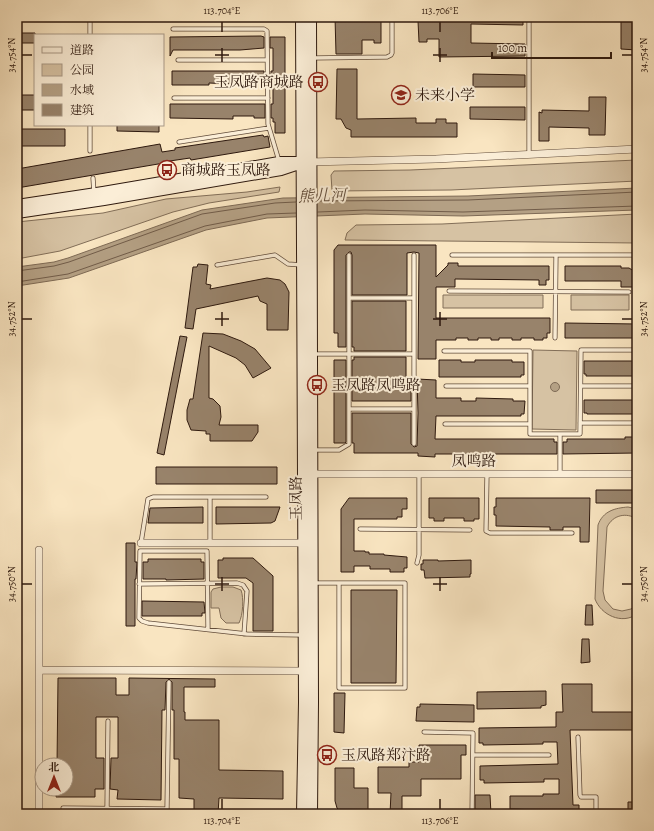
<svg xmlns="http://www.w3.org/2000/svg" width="654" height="831" font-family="Alegreya,'Noto Serif SC',serif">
<rect width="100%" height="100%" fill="#f9e5c1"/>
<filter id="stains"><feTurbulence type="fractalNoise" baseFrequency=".005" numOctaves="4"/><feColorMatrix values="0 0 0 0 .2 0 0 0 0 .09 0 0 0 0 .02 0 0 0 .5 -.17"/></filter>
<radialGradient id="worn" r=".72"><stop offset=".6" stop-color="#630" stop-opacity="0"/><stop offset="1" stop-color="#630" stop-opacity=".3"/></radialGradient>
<path fill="#d6c2a3" stroke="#826e58" d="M637 160V181L451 190 332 191 331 175 334 171 410 170Z
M280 187 279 192 209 203 173 212 60 251 17 259V222L103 213 166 199 247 192Z
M637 214V243L345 240 347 233 356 225 442 224Z
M443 295H543V308H443Z
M571 295H629V310H571Z
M533 350 577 351 576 430 532 429Z
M628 507 637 509V519C626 512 613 515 607 527L603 591 605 600 613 609 622 611 631 609 637 604V614C622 625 601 615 595 599L598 525C603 511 615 508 628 507Z
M221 587H233L241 590C244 598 243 615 239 623H226L221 618 219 608H211V592L213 589Z"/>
<path fill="#b4a084" stroke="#7e6a55" d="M637 188V210L463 216 365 214 267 218 206 230 69 278 17 286V267L54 262 68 258 202 210 283 198 468 196Z
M550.5 387a4.5 4.5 0 1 1 9 0a4.5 4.5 0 1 1-9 0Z"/>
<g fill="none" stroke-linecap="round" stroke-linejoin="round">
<path stroke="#715c49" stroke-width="1" d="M318 201 468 200 637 192
M318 212 365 210 463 212 637 206
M17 271 54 266 69 262 202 214 275 203 296 202
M17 282 68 274 205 226 267 214 296 213"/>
</g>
<path fill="#98836b" stroke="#2e190e" d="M335 17H374V21H381V43H374V40H362V54H336Z
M427 17H523V25L471 24V43L525 44V56L439 57V39H427V42H419L418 21H427Z
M621 17H637V50L621 49Z
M17 33H35V43H17Z
M170 37 261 36 264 37V48L240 50H173L170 56Z
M270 37H285V133H275V122H273V118H271V104H273V83H271V71H273V48H270Z
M337 69H357V119L416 118V123H436V119H446V123H457V137H351V130L346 128 341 119H336Z
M172 71H264V83H257V85H247V83H232V84L209 83V85H172Z
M473 74 525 75V87H473Z
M17 95H35V110H17Z
M589 97H606L605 135H589V128L549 127V141H539V112L542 113V110L589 111Z
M170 104H265V118H254V116H233V119L170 118Z
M470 107H525V120L470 119Z
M117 125H159V132L117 131Z
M17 129H65V146H17Z
M263 135 264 137 268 136 270 147 191 160 190 158 163 162 164 163 17 188V169L160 144 162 152 175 150V148Z
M338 245H436V277L448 265V263H458V266H549V280H546V285H539V280L455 279V287H436V318H550V333H547V338H543V340H534V338H521V340H512V338H499V340H491V338H478V340H468V338H456V340H436V359H418L419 253 414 252 407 253V295H352V255L351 252H349L346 255V347H338V333H334V250Z
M198 264 208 265 206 284 211 285 210 289 267 278 280 280 285 284 289 292 288 330H267V304L260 301 258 296 196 309 193 329 185 328 193 267H197Z
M565 266H621V268H629L637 273V287H621V281H565Z
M352 301H406V351H354V347H352Z
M565 323 637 324V338H565Z
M203 333 223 334 241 341 255 349 271 368 253 378 245 365 236 358 209 346V398L213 399 220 406 221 417 219 425H258V432L252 441H210V434H206V431L191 430 187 420V410L190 399H193Z
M180 336 187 337 164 455 157 453Z
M354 357H406V379H411V401H352V360H354Z
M334 360H346V442L345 443H334Z
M439 360H461V362H475V360H512V362H524V375H521V377H439Z
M584 361H637V376H586V374H584Z
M417 379 436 380V398H461V401H476V398L513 399V401H525L524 414H521V416H436L435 439H554V442H557V454H435V457L418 456V453H354V443H352V413H411V444L414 447 417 446 418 413Z
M584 400H637V414H587V413H584Z
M625 437H637V453L563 454V442H567V439H625Z
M156 467H277V484H156Z
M596 490H637V503H596Z
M349 498H407V509H402V517H397V519H354V551H365V552H369V554H384V555L407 557V568H404V572H390V569H370V566H354V572H341V509Z
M429 498H479V519H474V521H464V518H444V521H434V518H429Z
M496 498H590L589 542H580V527H563V530H550V527L496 526V515H494V507H496Z
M203 507V523H148L150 508Z
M216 507H280L275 521 271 523 216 524Z
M126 543H135V562H137L136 579H135V626H126Z
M223 558H253L273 576V631H253V583L246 578H218V560H223Z
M148 559H201V562H204V579L166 580V579H143V562H148Z
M423 560H438V561L471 560V574H470V577L425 578 424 570H421V564H423Z
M351 590H397L396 683H351Z
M142 601 204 602 205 613H202V616H142Z
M586 605H592L593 625H585Z
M582 639H589L590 662 581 663Z
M58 678H116V695H129V678L215 679V687H184V712H185V720H219V770L283 771V799L219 798 218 814H194V799L179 798V759H174V710H172V682L169 679 166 682 165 710H162L161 800 117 799 118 790 110 789 111 758H118V717H96V758H104V789H95V797H56L57 789H66V765H57Z
M562 684H592V712H637V730H570L573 805H579V814H542V811L539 810 510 809V796H543V794H559V779H544V782L484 783V780H480V766L558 764 557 742H543V744L483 745V743H479V728L556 727V712H563Z
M546 691V705L541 706V708L477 709V692Z
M334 693H345L344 733 334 732Z
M420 704 474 705V722L416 721 417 707H420Z
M419 745H466V755H461V779H421V796H402V814H390L391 793H378V767H409V762H419Z
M335 768H354V788H368V814H343L337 808 335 801Z
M475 795H490L491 814H475Z
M628 802H637V811H628Z"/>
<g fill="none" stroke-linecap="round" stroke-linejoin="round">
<defs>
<path id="lane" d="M529 17V154
M173 29H264L267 31 268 124 279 161
M90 35V17
M312 58 387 57 391 55 392 53V17
M178 60H267
M174 98H268
M90 125V151
M179 142 269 128
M93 178 94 193
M452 255H637
M217 265 275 255 288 264 302 265
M449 291 629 292
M349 298H414
M555 338 556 255
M444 351H530V434H580L581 350H637
M313 354H414
M446 386H530
M581 386H635
M349 409H414
M580 423H637
M445 424H530
M414 444V255
M312 450H339L349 444V255
M487 474 486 531 490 533H572
M560 474V434
M210 497V543
M360 529 470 530
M141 543 148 499 153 497H266
M417 563 419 555V474
M313 583H405V688H339V583
M139 584 237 583 243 585 247 591 244 634
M208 630 207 551H140L139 618 142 621 148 623 247 634 302 635
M424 732 473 733 472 814
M578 737 580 795 581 797H596V814
M473 755H549
M63 808 167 809 169 682
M107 808 108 721
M504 814 505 812 539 813V814"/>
<path id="street" d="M308 162 436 159 637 149
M311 474H637
M141 543H302
M39 670 303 671
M39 814V550"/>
<path id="secondary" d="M301 17 304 702 302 814
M311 17 313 702 312 814
M17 205 103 192 279 162H296
M17 213 104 200 281 170 302 163"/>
</defs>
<use href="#lane" stroke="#614c3b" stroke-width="5"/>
<use href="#street" stroke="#614c3b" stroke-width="8"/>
<use href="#secondary" stroke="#2e190e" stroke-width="12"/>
<use href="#lane" stroke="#fbeed7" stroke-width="3.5"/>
<use href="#street" stroke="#fbeed7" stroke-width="7"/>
<use href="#secondary" stroke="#fbeed7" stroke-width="10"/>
</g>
<path fill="none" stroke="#2e190e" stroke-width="1.5" d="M222 22V32M440 22V32M222 48V62M440 48V62M22 55H32M215 55H229M433 55H447M622 55H632M222 312V326M440 312V326M22 319H32M215 319H229M433 319H447M622 319H632M222 577V591M440 577V591M22 584H32M215 584H229M433 584H447M622 584H632M222 799V809M440 799V809"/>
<defs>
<symbol id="bus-ring" viewBox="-11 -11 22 22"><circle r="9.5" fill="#fbeed7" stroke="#8f2418" stroke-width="1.5"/><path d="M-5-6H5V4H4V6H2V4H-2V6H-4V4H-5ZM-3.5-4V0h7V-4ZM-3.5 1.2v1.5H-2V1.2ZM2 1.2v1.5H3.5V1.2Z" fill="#8f2418"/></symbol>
<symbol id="school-ring" viewBox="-11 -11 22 22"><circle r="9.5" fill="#fbeed7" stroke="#8f2418" stroke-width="1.5"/><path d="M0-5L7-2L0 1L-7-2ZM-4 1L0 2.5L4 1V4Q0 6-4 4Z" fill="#8f2418"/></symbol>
</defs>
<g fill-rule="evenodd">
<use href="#bus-ring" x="307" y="71" width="22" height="22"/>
<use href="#school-ring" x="390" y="84" width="22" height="22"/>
<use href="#bus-ring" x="156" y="159" width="22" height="22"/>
<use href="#bus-ring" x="306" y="374" width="22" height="22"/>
<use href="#bus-ring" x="316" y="744" width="22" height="22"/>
</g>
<g text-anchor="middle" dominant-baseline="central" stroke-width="4" stroke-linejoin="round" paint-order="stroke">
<g font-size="15" fill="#2e190e" stroke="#fbeed7" text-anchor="start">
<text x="304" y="82" text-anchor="end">玉凤路商城路</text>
<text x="415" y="95">未来小学</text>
<text x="181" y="170">商城路玉凤路</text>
<text x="331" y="385">玉凤路凤鸣路</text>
<text x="341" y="755">玉凤路郑汴路</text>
</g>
<g font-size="15" fill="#2e190e" stroke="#fbeed7">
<text x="474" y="461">凤鸣路</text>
<text transform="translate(296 498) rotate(-90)">玉凤路</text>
</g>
<g font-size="16" font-style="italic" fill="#644f3d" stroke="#fbeed7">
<text transform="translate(322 196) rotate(-2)">熊儿河</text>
</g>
</g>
<rect width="654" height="831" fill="none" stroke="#f9e5c1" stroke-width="44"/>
<rect x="34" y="34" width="130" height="92" fill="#fbeed7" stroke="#a99987"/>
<rect x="42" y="47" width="20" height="6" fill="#fbeed7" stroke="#a99987"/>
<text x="70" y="54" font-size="12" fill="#2e190e">道路</text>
<rect x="42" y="64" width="20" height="12" fill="#d6c2a3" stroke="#a99987"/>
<text x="70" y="74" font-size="12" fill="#2e190e">公园</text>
<rect x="42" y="84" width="20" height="12" fill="#b4a084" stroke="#a99987"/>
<text x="70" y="94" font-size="12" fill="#2e190e">水域</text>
<rect x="42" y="104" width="20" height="12" fill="#98836b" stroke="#a99987"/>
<text x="70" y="114" font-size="12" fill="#2e190e">建筑</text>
<g transform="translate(54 777)"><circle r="19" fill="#fbeed7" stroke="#a99987"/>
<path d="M0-3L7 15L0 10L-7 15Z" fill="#8f2418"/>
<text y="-6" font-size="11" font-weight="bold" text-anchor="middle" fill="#2e190e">北</text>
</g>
<path d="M492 52v6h119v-6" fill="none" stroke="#2e190e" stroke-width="2"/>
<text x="498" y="52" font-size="12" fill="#2e190e" stroke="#fbeed7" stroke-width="3" paint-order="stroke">100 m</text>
<rect x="22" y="22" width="610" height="787" fill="none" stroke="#2e190e" stroke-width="1.5"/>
<g font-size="10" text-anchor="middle" fill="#2e190e">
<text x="222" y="14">113.704°E</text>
<text x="440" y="14">113.706°E</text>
<text transform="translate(11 55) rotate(-90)" y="4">34.754°N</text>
<text transform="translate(643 55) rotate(-90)" y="4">34.754°N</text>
<text transform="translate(11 319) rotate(-90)" y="4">34.752°N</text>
<text transform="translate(643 319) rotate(-90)" y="4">34.752°N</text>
<text transform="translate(11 584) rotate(-90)" y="4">34.750°N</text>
<text transform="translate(643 584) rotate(-90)" y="4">34.750°N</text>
<text x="222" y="824">113.704°E</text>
<text x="440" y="824">113.706°E</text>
</g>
<rect width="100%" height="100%" filter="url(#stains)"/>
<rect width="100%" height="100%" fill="url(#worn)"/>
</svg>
